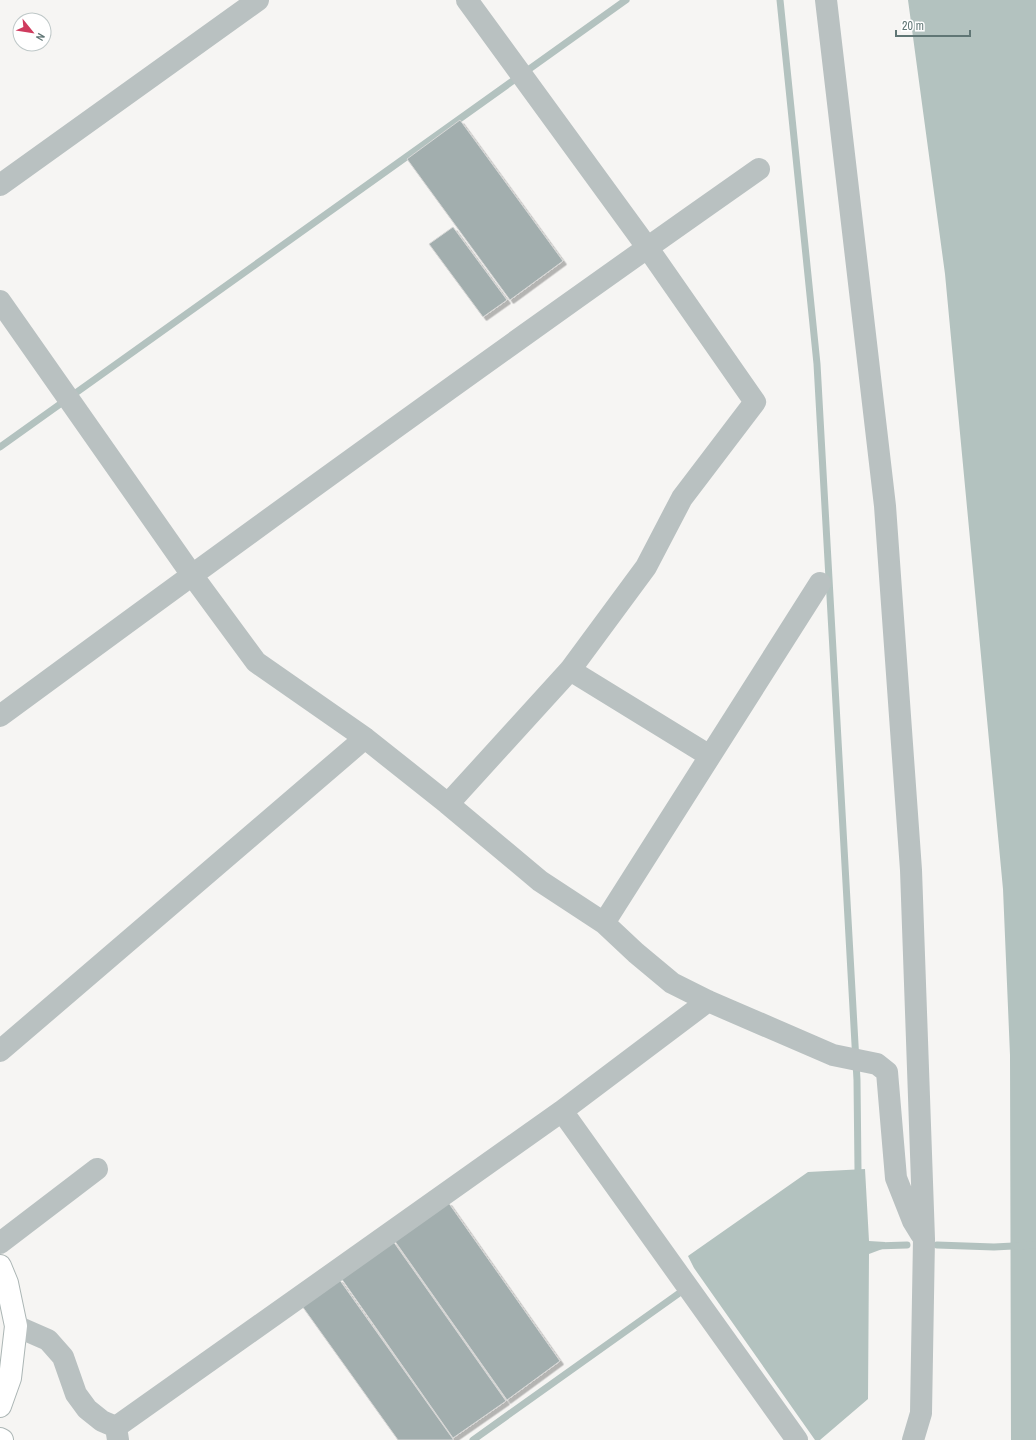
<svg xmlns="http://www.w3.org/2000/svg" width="1036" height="1440" font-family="'Archivo Narrow',sans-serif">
<defs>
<filter id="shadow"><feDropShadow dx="3.5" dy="3.5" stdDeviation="0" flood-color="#0004"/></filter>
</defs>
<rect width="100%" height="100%" fill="#f6f5f3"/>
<path fill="#b3c2bf" d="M908 0H1036V1440H1011L1010 1055 1003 889 945 274Z
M865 1169 869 1241 885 1242V1248L869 1254 868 1399 820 1440H815L694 1268 688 1256 808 1172Z"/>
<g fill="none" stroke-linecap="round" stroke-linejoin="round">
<path stroke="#b3c2bf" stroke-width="7" d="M780 0 817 364 857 1080 858 1170
M0 447 626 0
M937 1245 994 1247 1036 1245
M875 1246 907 1245
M473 1440 678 1294"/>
</g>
<path fill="#a2aeae" stroke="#d7d7d6" filter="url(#shadow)" d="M460 120 563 261 510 300 407 159Z
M453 227 507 300 483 317 429 244Z
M448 1202 560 1361 507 1400 394 1240Z
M393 1241 506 1401 453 1438 341 1278Z
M339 1279 453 1439V1440H398L302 1306Z"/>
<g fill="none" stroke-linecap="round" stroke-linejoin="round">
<defs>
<path id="secondary" d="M0 1266 7 1283 16 1326 10 1378 0 1406
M0 1439 2 1440"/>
</defs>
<use href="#secondary" stroke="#acb6b5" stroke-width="24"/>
<path stroke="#b9c1c1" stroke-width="22" d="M826 0 885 506 911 870 924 1239 921 1413 913 1440
M0 185 258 0
M0 301 192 575 256 662 365 738 448 804 540 881 604 923 636 953 672 983 708 1001 833 1055 877 1064 887 1072 896 1178 913 1221 921 1234
M570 670 710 756
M0 716C251 531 504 348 759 169
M448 804 570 670 646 567 682 498 755 402 647 247 467 0
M604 923 820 583
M0 1051 365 738
M562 1111 797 1440
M0 1243 97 1169
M16 1326 48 1340 63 1357 76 1394 87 1409 102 1421 116 1427 118 1440
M116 1427 562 1111 708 1001"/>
<use href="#secondary" stroke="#fff" stroke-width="22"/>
</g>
<g transform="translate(32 32) rotate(120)"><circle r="19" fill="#ffffff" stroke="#bfc8c8"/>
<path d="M0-3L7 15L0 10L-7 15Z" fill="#cf3b5e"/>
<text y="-6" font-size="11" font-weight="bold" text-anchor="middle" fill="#607675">N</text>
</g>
<path d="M896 30v6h74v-6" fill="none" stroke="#607675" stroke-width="2"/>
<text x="902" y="30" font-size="12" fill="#607675" stroke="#ffffff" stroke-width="3" paint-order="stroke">20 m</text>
</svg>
